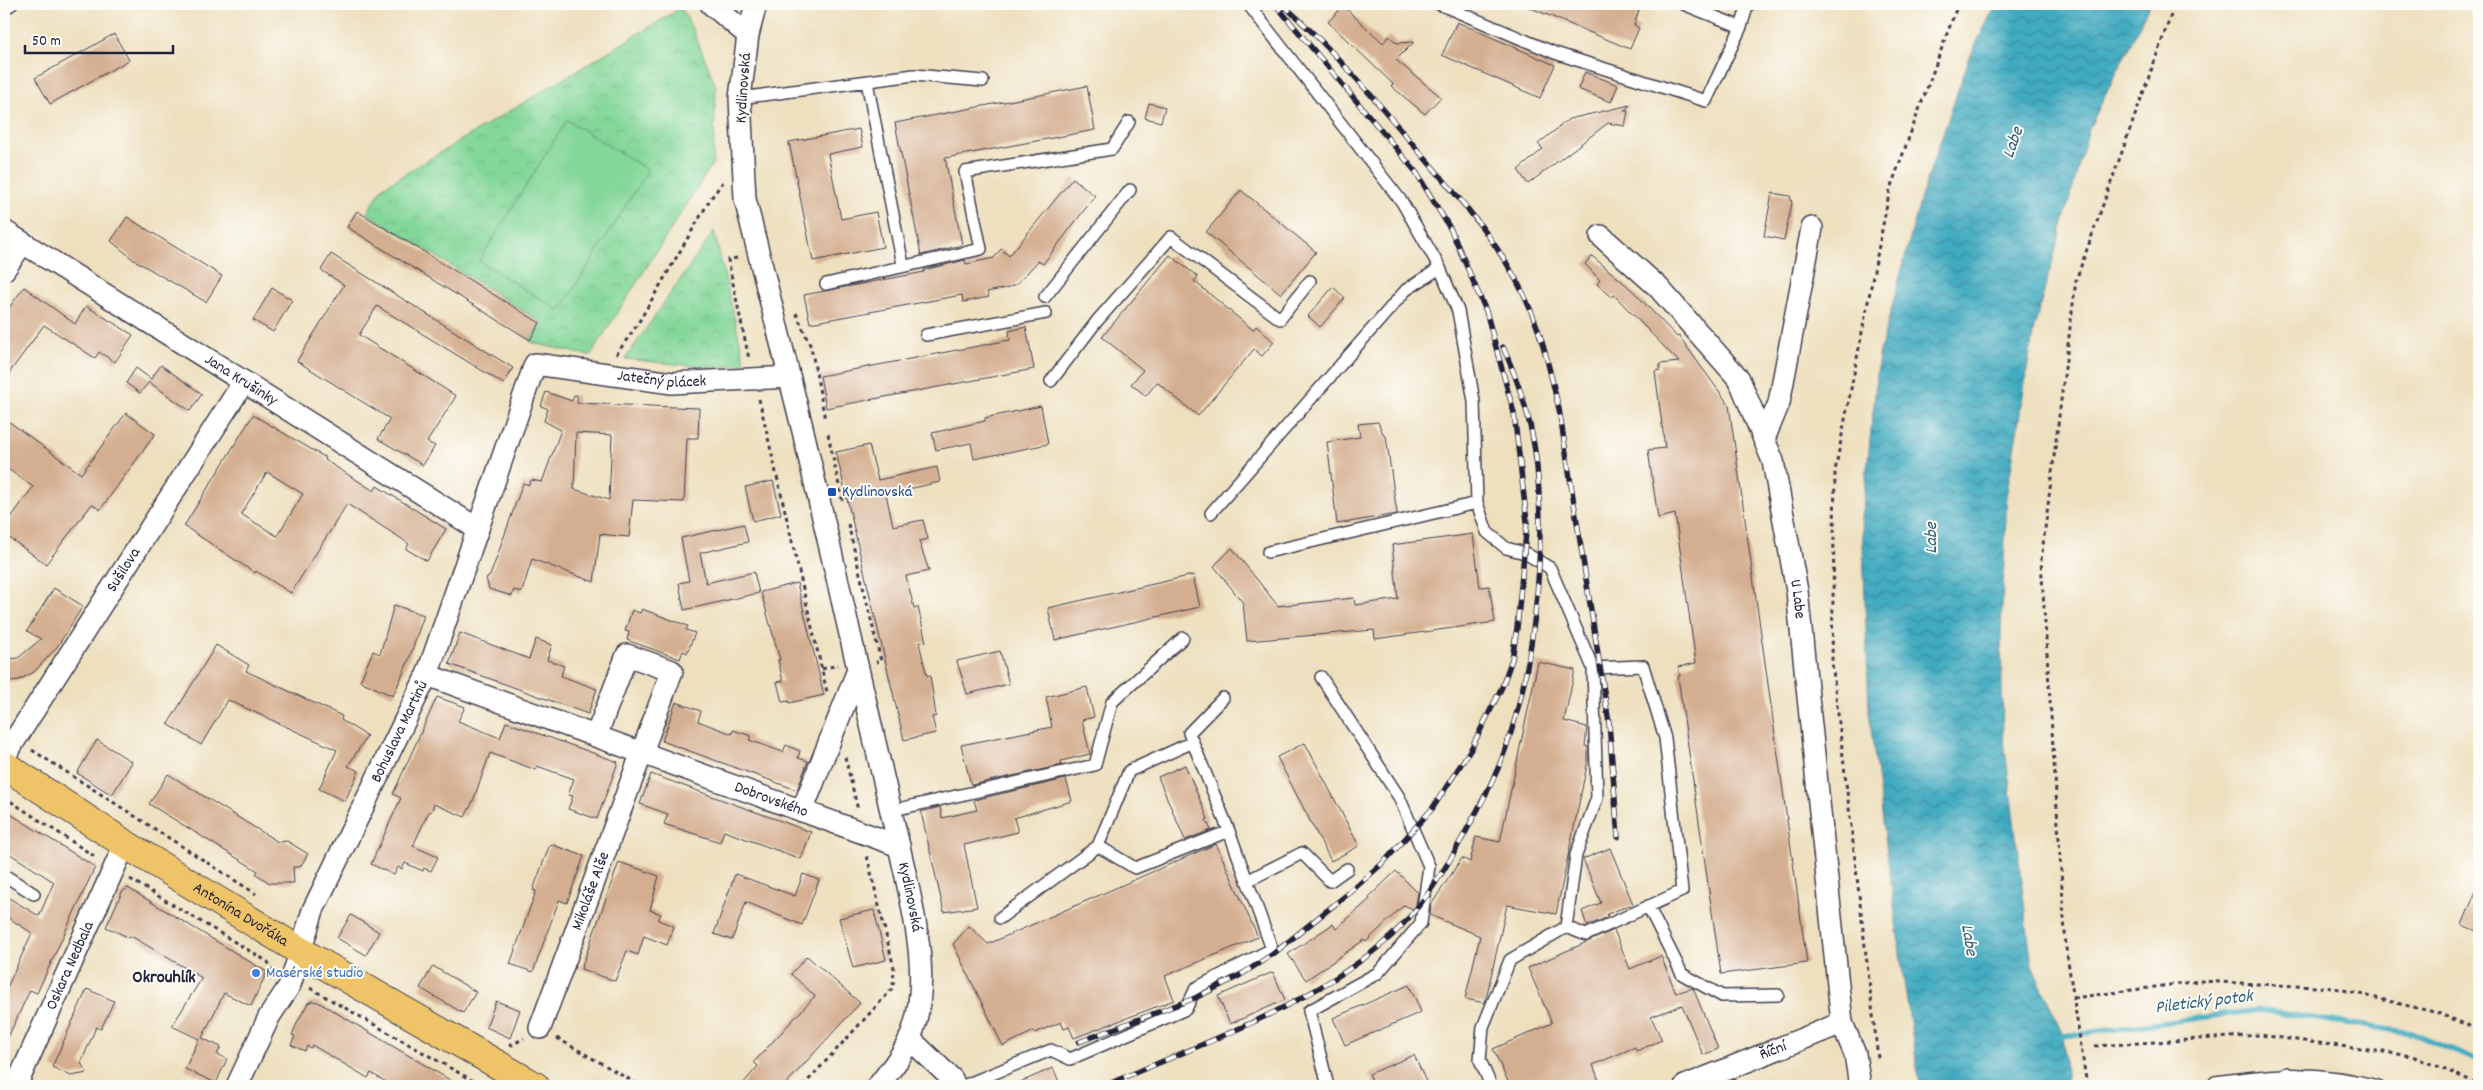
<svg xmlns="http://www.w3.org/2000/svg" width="2483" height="1090" font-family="Dekko,sans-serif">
<defs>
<pattern id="park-crowns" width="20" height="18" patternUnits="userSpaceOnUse" patternTransform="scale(1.25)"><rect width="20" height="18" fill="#83d799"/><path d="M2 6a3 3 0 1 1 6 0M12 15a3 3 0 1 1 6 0" fill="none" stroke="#71b885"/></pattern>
<pattern id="water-waves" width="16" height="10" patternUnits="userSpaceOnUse" patternTransform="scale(1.25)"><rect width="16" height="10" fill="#40aac0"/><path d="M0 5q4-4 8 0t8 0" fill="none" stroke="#358a9d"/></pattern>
</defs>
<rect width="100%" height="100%" fill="#fdfcf7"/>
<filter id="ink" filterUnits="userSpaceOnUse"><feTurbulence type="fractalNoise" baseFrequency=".02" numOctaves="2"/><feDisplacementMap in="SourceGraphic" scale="10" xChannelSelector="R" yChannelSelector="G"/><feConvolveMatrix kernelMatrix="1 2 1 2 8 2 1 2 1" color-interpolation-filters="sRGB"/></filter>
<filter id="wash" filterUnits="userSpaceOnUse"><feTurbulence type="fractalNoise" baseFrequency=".0096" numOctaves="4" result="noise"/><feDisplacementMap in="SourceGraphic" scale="20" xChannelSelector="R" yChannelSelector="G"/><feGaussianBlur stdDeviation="1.12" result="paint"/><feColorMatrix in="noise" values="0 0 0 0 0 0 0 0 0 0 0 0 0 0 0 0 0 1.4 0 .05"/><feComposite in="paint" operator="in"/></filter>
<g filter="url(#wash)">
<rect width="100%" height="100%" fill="#eee0bf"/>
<path fill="url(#park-crowns)" stroke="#527c6a" d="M681 8 693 30 716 86 713 163 590 356 534 343 530 341 541 322 367 213 383 187Z
M714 231 745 363 714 368 625 359Z"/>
<path fill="#83d799" stroke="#527c6a" d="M567 120 648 170 560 311 479 261Z"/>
<path fill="url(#water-waves)" stroke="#31667e" d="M1996 4H2150L2089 129 2034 328 2007 493 2001 633 2003 732 2032 966 2063 1033 2067 1086H1920L1903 976 1869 713 1862 516 1879 355 1921 197 1970 56Z"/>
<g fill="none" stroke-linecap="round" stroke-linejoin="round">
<path stroke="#40aac0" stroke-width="5.5" d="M2056 1037 2259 1010 2411 1033 2479 1061"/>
</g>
<g id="blocks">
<path fill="#d4ae90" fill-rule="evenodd" d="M1521 4H1624L1639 10 1634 25 1639 28 1630 49Z
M1343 6 1383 43 1389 36 1397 43 1414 42 1396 60 1441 97 1425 114 1391 86 1393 84 1328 22Z
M1457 22 1555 65 1540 98 1442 55Z
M114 34 129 60 50 104 35 78Z
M1585 72 1618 85 1611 102 1578 89Z
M1087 86 1095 130 945 158 962 245 921 255 895 123Z
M1149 103 1165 107 1161 122 1145 118Z
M1630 105 1624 111H1628L1625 126 1608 123 1528 184 1518 170 1543 149 1538 144 1569 119Z
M859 129 863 147 828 154 841 219 876 212 883 247 813 261 789 142Z
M1073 178 1095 196 1043 264 1038 261 1017 284 1007 288 987 292 989 297 963 302 962 295 810 323 804 295 924 272V270L965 260 966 264 994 258 1001 249 1009 256Z
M1241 190 1316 252 1281 294 1206 232Z
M1772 193 1790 196 1792 203 1784 240 1764 236Z
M357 211 540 323 530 340 347 227Z
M127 217 222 276 206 302 134 260 111 241Z
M331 254 513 368 504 384 377 306 359 335 456 396 427 442 435 446 423 465 378 439 390 419 297 361 344 285 321 270Z
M1170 255 1198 277 1194 281 1253 330 1256 326 1274 342 1262 356 1254 349 1198 416 1157 382 1146 396 1131 384 1143 370 1102 337Z
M1592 256 1631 289 1677 337 1679 336 1729 405 1807 963 1721 974 1678 677 1680 676 1678 667 1696 663 1675 514 1658 518 1648 450 1665 448 1655 371 1660 370V364L1679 362 1614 295 1612 297 1597 284 1600 280 1585 264Z
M24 287 75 324 86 306 133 335 115 362 99 352 95 358 44 325 4 380V315Z
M1333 287 1345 298 1320 327 1308 316Z
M272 288 292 300 273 332 253 320Z
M1026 327 1034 369 826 408 820 376 1010 340 1009 331Z
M161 365 202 394 190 411 149 382 140 393 126 383 136 368 151 379Z
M546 392 572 401 574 395H577V403L699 408 698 438H687L684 502 633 500 629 537 600 534 594 582 532 559 522 592 514 590 512 596 489 589 486 578 490 576 523 483 529 485 531 480 542 482 561 430 544 421 548 409 541 406ZM576 433 612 435 609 500 574 489Z
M1041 406 1048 444 974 459 971 443 936 450 932 433 985 421V418Z
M126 413 155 434 100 510 92 504 46 564 4 534 10 519 33 487 4 466V418L81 474Z
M253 415 326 458 325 460 374 491 377 486 446 529 427 561 406 549 409 544 402 539 347 504 291 593 256 571 255 573 184 526ZM267 472 303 494 277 536 241 514Z
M1378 422 1384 436H1386L1397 514 1337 524 1327 442 1360 437 1358 424Z
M869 445 878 480 937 467 940 482 886 494 893 526 923 520 928 539 919 541 929 571 906 576 914 608 918 607 926 642 919 643 927 676 930 675 936 716 932 717 936 733 904 740 836 452Z
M773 481 781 514 753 521 745 487Z
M744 524 748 542 700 553 706 583 754 572 759 593 684 610 679 583 689 581 681 538Z
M1473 534 1480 587 1489 586 1495 622 1375 639 1374 630 1247 641 1243 603 1214 566 1232 548 1278 606 1354 598 1355 605 1398 599 1392 545Z
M1193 575 1200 607 1055 640 1048 608Z
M797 583 824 695 789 703V701L782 702 777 682 783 681 778 660H780L761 592Z
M54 588 83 606 57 647 34 672 19 680 4 682V660L18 658 41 639 27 631Z
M394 605 424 615 408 662 393 696 360 681 373 651 380 654Z
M642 609 688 626 686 630 695 633 687 653 683 651 680 659 627 640 629 632 625 631 632 610 640 613Z
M460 633 529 659 536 639 552 645 547 660 564 666 561 676 597 689 588 714 449 664Z
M216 645 249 665 246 671 342 716 341 720 367 736 348 766 359 771 345 801 319 789 337 750 228 700 201 745 168 724Z
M1000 651 1009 684 967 694 957 661Z
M1538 662 1575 670 1564 721 1587 727 1585 746 1588 747V760L1556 914 1507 905 1485 1003 1465 999 1480 936 1430 915 1431 905 1462 858 1470 862 1476 837 1500 842Z
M1087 687 1094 717 1082 720 1090 754 1061 761 1062 765 971 785 961 745 1052 727 1046 697Z
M437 697 465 707 458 721 500 738 506 722 618 762 597 819 568 809 573 796 568 795 574 779 537 766 536 770 490 753 473 801 465 817 434 804 431 812 429 811 413 846 438 857 431 871 424 868 423 871 405 863 402 869 398 867 394 875 371 864 401 798 393 794Z
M676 702 701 711 698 721 732 734 733 730 751 736 749 740 783 752 786 745 800 751 798 758 808 761 797 790 662 741Z
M97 740 132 762 112 795 77 773Z
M1305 743 1359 846 1331 861 1277 757Z
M1185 765 1208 819 1206 820 1211 830 1185 840 1158 777Z
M168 774 278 842 287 841 308 854 300 867H293L294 883H270L256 874 258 871 149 804Z
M651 774 811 832 801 859 724 831 720 842 664 824 668 814 640 804Z
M1066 779 1072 801 1014 818 1018 832 964 845 977 907 944 912 921 812 940 807 942 818 977 810 974 800Z
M4 810 95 867 37 993 30 990 4 1046V994L32 933 4 915V895L39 916 54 882 4 850Z
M550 844 584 856 567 903 559 900 533 972 510 964 536 891 533 890Z
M1216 844 1258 937 1165 976 1174 1000 1074 1038 1069 1027 1064 1029 1061 1022 1035 1033 1034 1031 1003 1046 953 944 969 926 988 944Z
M1610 848 1633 904 1607 914 1608 917 1587 926 1582 911 1601 903 1583 859Z
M619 862 659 876 650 910 661 914 658 920 674 926 667 945 644 936 638 955 627 951 615 981 581 969Z
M1396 871 1418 893 1415 910 1404 905 1366 942 1364 940 1306 980 1288 954 1333 924 1336 929 1370 899 1369 897Z
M735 874 795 896 803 874 819 880 802 925 746 902 732 940 714 934Z
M2479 884V932L2462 925Z
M128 888 267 972 251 1006 224 993 202 1038 221 1047 217 1054 227 1059 216 1083 185 1069 199 1039 172 1026 202 978 131 936 130 938 106 927 122 892Z
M874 910 886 960 853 968 839 918Z
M351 915 379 932 366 955 337 938Z
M1614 930 1630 969 1661 956 1676 993 1693 988 1718 1049 1703 1055 1682 1005 1651 1017 1662 1040 1636 1051 1635 1047 1593 1065 1601 1086H1510L1493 1049 1552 1023 1528 968Z
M807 956 860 1003 784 1086H741L758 1066 754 1062 815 996 791 974Z
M433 966 476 992 463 1013 420 988Z
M1273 972 1285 1000 1230 1024 1218 996Z
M1409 985 1421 1012 1345 1045 1333 1018Z
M87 989 114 1001 101 1029 96 1027 81 1063 87 1073 71 1076 52 1067Z
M312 1001 318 1002 460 1086H393L371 1073 368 1078 312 1045 311 1048 307 1046 305 1051 291 1045 295 1036 292 1035 297 1023 308 1003Z
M496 1001 520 1010 510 1038 486 1027Z
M1414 1055 1428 1086H1374L1369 1074Z
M1053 1068 1061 1086H1011Z"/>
</g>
</g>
<g filter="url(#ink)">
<use href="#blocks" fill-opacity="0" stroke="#413e4f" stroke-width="1"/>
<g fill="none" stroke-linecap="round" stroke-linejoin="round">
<defs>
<path id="service" d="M1248 4 1402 202 1440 268 1458 311 1474 401 1477 503
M1439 4 1555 53 1706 101 1741 27 1748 4
M1683 4 1741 27
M4 9 12 4
M867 82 903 265
M740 98 914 75 983 81
M826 284 981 249 965 172 1112 149 1129 122
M1045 297 1130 190
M926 335 1046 313
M1051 381 1097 321 1171 237 1280 319 1310 281
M1211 513 1406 290 1440 268
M1268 552 1477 503 1487 532 1506 548 1525 553 1550 568 1593 668 1597 798 1576 855 1566 927 1510 960 1483 1027 1480 1060 1491 1086
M1321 677 1399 797 1429 866 1421 923 1378 973 1309 1011 1328 1086
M889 811 1095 765 1112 702 1183 638
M1098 846 1135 868 1229 831
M4 875 34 894
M1247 881 1302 853 1330 881 1347 869
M1648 906 1682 974 1722 996 1778 995
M1000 918 1098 846 1129 771 1193 742
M1566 927 1586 935 1682 891 1665 738 1643 666 1593 668
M2215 1082C2277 1073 2316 1070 2378 1086
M963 1086 1051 1050 1070 1059 1186 1009 1196 988 1272 949 1229 831 1189 733 1223 698
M2286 1086 2287 1073"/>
<g id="minor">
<path d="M711 4 748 35"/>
<path id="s1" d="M756 4 748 35 740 98 745 199 803 431 899 846C912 905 934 981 910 1038 903 1055 889 1072 878 1086"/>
<path id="s2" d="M4 231 478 529"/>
<path id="s3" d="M1601 236 1658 287 1739 379 1773 461 1797 591 1842 1023 1855 1054 1860 1086"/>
<path d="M4 270 22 244"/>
<path d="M1764 439 1779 403 1812 228"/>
<path id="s4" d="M427 675 899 846"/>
<path id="s5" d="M4 757 243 383"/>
<path d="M802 811 858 670"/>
<path id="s6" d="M540 1028 672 671 627 655 596 736"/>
<path d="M910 1039 952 1079 955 1086"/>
<path id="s7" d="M16 1086 125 844"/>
<path id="s8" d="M237 1086 269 1017 290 985 313 910 427 675 535 364 672 383 789 377"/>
<path id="s9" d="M1685 1086 1842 1023"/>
</g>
<g id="primary">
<path id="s10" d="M4 765 125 844 300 951 535 1086"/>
</g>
</defs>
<use href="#service" stroke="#413e4f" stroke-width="14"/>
<use href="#minor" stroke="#413e4f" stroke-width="24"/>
<use href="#primary" stroke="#413e4f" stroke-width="30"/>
<path stroke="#413e4f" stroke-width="3" stroke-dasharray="4 4" stroke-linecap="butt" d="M737 258 728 260 749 359
M796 313 811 347 825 419
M616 355 637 325 711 198 723 182
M759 399 827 692
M828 434 843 504
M848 524 881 661 876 662
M822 669 838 665
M32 750 256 894
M845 757 858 810
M4 797 97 858
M130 879 268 962 272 971
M310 988 482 1086
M2073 998 2200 981 2335 988 2438 1013 2479 1030
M557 1038 641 1086
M510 1043 512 1045 524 1038
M2095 1046 2260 1035 2412 1056 2479 1084
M1878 1058 1832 662 1835 471 1890 189 1958 4
M803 1086 893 988 894 968 867 856
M2087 1086 2066 948 2041 561 2076 280 2175 4"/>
<use href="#service" stroke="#fff" stroke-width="11"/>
<use href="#minor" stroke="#fff" stroke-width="21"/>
<use href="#primary" stroke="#efc469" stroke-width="28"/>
<defs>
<path id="rail" d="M1282 4C1332 48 1374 98 1416 148 1459 198 1506 249 1531 311 1544 342 1551 376 1559 409L1609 723 1618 837
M1079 1042 1195 998 1239 976 1273 954 1349 893 1383 863 1432 809 1471 749 1502 687 1512 659 1517 628 1527 522 1514 413 1486 311 1451 230 1416 172 1275 4
M1104 1086C1196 1046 1304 1009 1381 945 1414 918 1440 879 1460 842 1475 815 1490 789 1501 761 1534 676 1546 558 1537 467 1533 425 1520 385 1503 347"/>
</defs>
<use href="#rail" stroke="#22223b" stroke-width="5.5"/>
<use href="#rail" stroke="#fdfcf7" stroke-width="4" stroke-dasharray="11" stroke-linecap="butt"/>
</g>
</g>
<rect fill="#1a4fb4" stroke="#fdfcf7" stroke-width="2" x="827" y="487" width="10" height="10" rx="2.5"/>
<circle fill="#3f7fe0" stroke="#fdfcf7" stroke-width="2" cx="256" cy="973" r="5"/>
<g text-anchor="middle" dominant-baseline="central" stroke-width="4" stroke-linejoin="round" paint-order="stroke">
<g font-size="16" fill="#22223b" stroke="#fdfcf7">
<text transform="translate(744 88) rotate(-86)">Kydlinovská</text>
<text stroke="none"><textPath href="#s8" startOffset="911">Jatečný plácek</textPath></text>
<text stroke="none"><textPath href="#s2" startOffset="280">Jana Krušinky</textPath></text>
<text stroke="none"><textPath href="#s5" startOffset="222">Sušilova</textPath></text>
<text stroke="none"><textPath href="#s3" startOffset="428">U Labe</textPath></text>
<text stroke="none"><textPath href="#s8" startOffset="391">Bohuslava Martinů</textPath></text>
<text stroke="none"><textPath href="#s4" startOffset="366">Dobrovského</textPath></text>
<text stroke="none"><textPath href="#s6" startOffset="146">Mikoláše Alše</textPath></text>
<text stroke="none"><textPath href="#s1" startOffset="914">Kydlinovská</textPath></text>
<text stroke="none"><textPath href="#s10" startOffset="280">Antonína Dvořáka</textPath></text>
<text stroke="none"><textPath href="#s7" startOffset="132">Oskara Nedbala</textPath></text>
<text stroke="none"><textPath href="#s9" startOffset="95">Říční</textPath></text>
</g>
<g font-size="16" fill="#164399" stroke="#fdfcf7" text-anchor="start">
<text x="842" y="492">Kydlinovská</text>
</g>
<g font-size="16" fill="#366cbe" stroke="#fdfcf7" text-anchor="start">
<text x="266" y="973">Masérské studio</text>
</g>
<g font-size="18" font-style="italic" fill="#305f77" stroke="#fdfcf7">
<text transform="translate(2014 143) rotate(-70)">Labe</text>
<text transform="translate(1932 538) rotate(-90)">Labe</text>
<text transform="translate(1968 940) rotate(81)">Labe</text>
<text transform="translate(2204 1003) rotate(-7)">Piletický potok</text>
</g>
<g font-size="18" font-weight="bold" fill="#22223b" stroke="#fdfcf7">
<text x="164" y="978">Okrouhlík</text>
</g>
</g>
<rect width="2483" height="1090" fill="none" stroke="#fdfcf7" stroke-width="20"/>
<path d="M25 45v8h148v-8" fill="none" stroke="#22223b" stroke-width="2.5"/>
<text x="32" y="45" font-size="15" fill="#22223b" stroke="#fdfcf7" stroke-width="4" paint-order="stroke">50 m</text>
</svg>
